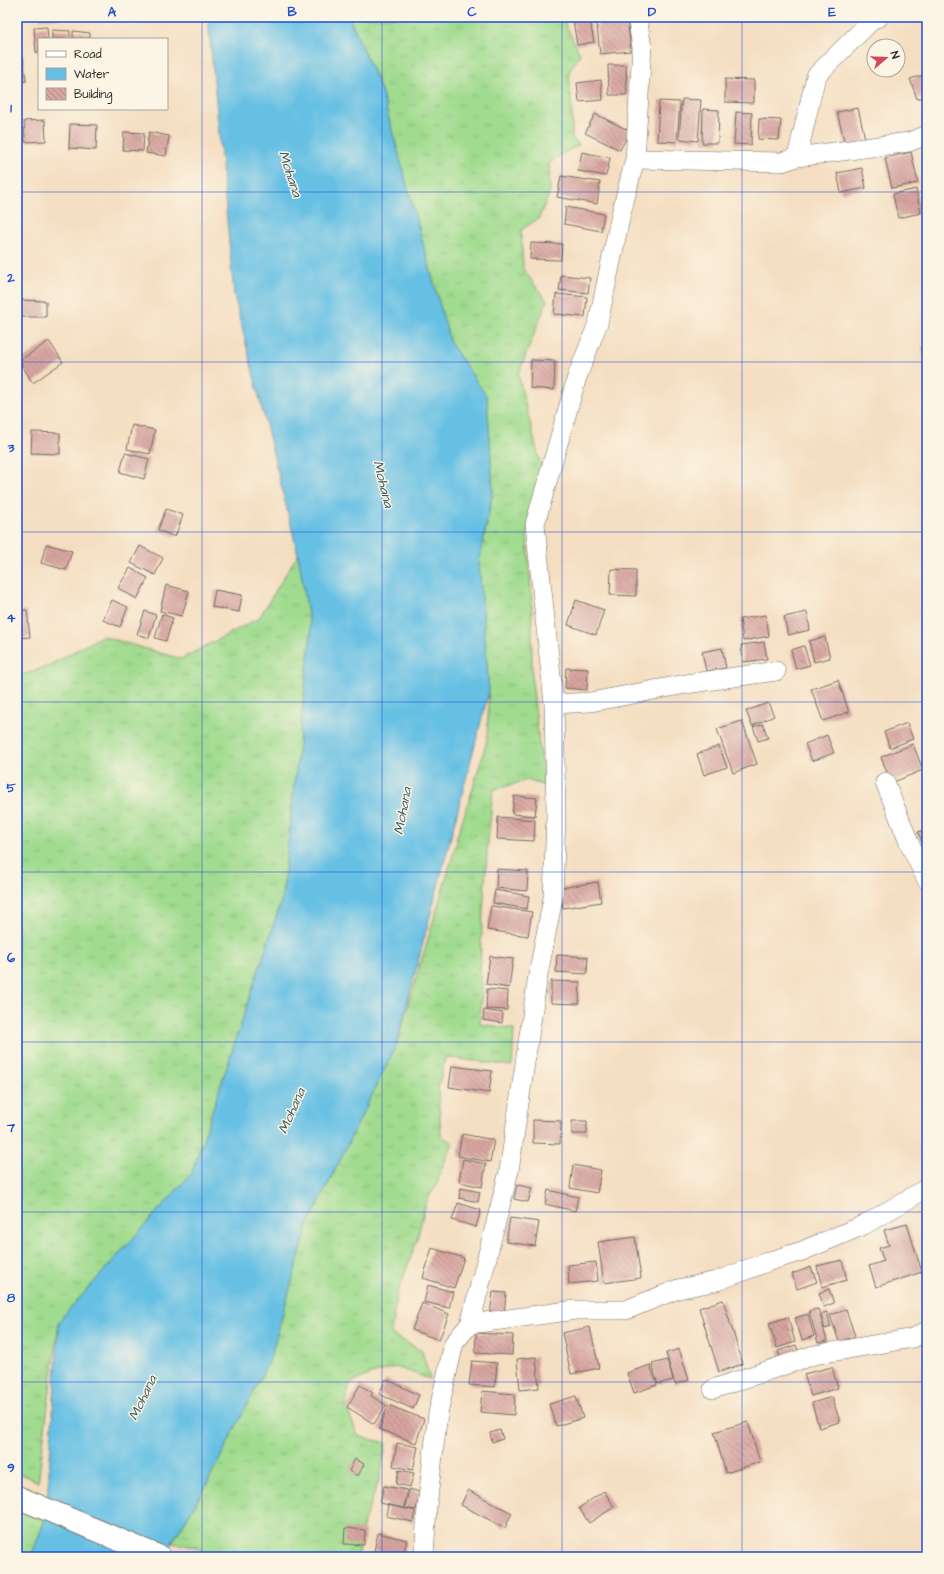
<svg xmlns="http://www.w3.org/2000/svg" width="944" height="1574" font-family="'Architects Daughter',sans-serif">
<defs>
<pattern id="grass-tufts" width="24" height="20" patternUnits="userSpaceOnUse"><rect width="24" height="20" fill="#a0db8f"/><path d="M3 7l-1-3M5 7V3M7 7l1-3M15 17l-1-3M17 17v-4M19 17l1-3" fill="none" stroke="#8abc7c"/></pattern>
<pattern id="building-back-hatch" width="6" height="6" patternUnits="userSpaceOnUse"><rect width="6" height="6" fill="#d8a5a0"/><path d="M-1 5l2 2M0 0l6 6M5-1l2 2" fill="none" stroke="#af8783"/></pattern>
</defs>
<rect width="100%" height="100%" fill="#fcf5e5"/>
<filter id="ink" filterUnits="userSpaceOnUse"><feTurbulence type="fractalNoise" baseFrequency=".025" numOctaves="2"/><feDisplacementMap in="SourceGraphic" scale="8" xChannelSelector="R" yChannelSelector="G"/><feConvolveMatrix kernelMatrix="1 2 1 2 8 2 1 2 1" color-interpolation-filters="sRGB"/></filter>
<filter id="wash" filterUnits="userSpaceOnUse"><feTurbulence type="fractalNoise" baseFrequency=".012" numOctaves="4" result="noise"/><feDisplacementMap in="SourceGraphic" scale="16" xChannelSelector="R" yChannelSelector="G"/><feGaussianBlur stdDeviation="0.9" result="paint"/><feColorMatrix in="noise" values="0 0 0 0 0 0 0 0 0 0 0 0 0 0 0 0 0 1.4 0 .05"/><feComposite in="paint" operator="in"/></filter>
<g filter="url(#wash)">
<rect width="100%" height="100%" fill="#f4dec1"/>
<path fill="url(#grass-tufts)" stroke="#66835d" d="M349 17H562L580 54 569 72 572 110V137L579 145 562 154 549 163 550 192 539 218 521 230 523 269 547 301 518 375 541 466 527 536 532 602V679L541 763 544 765 545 786 527 780 493 790 487 853 481 943 480 967 482 989 480 1024 514 1029 512 1066 445 1057 438 1090 441 1136 453 1143 440 1172 438 1182 426 1202 417 1240 396 1298 391 1334 422 1351 430 1379 396 1367 371 1374 349 1384 346 1406 358 1436 386 1443 380 1477 364 1522 357 1557H214L195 1547 172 1543 206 1486 270 1359 308 1225 396 1046 458 838 456 839 470 798 487 740 489 691 479 563 493 491 487 398 450 342 381 90Z
M298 554 311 632 282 899 192 1173 59 1321 38 1482 17 1472V677L48 666 102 636 181 659 259 618Z
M17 1505 46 1517 31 1557H17Z"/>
<path fill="#66c0e4" stroke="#487688" d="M208 17H349L381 90 450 342 487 397 493 491 479 563 489 691 396 1046 308 1225 270 1359 206 1486 163 1557H31L46 1517 59 1321 192 1173 282 899 311 632 298 554 234 295Z"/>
<g id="blocks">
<path fill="url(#building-back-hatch)" d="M40 17H59V19H40Z
M589 17 594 42 577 45 573 20Z
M596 17H627L631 51 600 54Z
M47 27 48 39H39V52H36L34 28Z
M52 30 70 31V39H52Z
M73 31 90 33V39H73Z
M23 57 26 81 17 83V58Z
M608 65H626L627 95H609Z
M927 74V96L917 99 910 79Z
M725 79 754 80V103L725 102Z
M601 80 603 100 579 102 577 83Z
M682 99 701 100 698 141 679 139Z
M659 101 680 102 677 142 657 141Z
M858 108 866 143 846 148 837 112Z
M703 109 719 110 718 143H702Z
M736 112 752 113 751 145 734 144Z
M595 114 630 131 620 150 585 133Z
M759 119 781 120 779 140 758 139Z
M45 120 46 141 25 142 24 121Z
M70 124 97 125 96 150 69 148Z
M124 132 144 133 143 151 123 150Z
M149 132 169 136 166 156 146 153Z
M582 152 610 158 606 176 578 171Z
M911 152 918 183 892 188 885 158Z
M862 168 866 188 841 193 837 173Z
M561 176 600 182 597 204 557 197Z
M916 189 921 213 898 218 893 194Z
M566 207 604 214 601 231 564 224Z
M531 243 562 244 561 260 530 259Z
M561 275 590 278 588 293 559 290Z
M556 294 587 297 585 317 554 314Z
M17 300 46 301V317H17Z
M49 341 63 362 33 383 19 361Z
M927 346V366H926L922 347Z
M531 360 555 361 554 390 530 388Z
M132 425 155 430 150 454 127 449Z
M32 432 60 433V454L31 453Z
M125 453 149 459 144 479 120 472Z
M166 509 183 515 175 537 158 530Z
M46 544 72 551 66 570 41 563Z
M140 546 163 558 155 575 131 563Z
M130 568 148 578 137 599 118 588Z
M611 569 636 570V596L610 595Z
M166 585 189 591 182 616 160 611Z
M215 590 242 595 239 612 212 607Z
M112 600 128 607 120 627 103 620Z
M576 600 604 610 596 635 568 625Z
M27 610 30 637 17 638V611Z
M145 611 156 615 149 638 137 634Z
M807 612 810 630 788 635 784 617Z
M162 614 173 618 166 641 155 638Z
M766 615 769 636 743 641 740 619Z
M825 637 830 658 814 662 809 641Z
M764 642 767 659 743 662 741 645Z
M804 646 810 665 796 669 791 650Z
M722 648 726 668 706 671 702 652Z
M566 668 588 669 587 690 565 688Z
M838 680 849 712 823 721 811 689Z
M768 703 774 716 752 726 746 711Z
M742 721 757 764 733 773 717 729Z
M907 723 913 739 890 748 884 732Z
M763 724 768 738 758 741 753 727Z
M827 735 834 753 812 761 805 744Z
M913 744 923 770 891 783 881 757Z
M719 746 727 767 704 775 697 754Z
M514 796 537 798 535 816 512 814Z
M498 817 535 820 534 841 497 839Z
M927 829V854L918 832Z
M497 869 528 871 527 891 496 888Z
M598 882 601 902 563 908 560 888Z
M495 890 529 896 527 909 493 903Z
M491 906 532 912 528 936 487 930Z
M557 955 588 957 587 974 556 972Z
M490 956 513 959 509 988 486 984Z
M551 981 580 982 579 1004 551 1003Z
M487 989 508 991 507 1010 486 1009Z
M484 1010 503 1013 502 1023 483 1020Z
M452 1066 492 1071 489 1093 449 1087Z
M533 1120 561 1121 560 1144 533 1143Z
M572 1121H587V1134H572Z
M462 1134 494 1140 490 1162 458 1156Z
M463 1159 486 1164 482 1187 459 1182Z
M573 1165 601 1170 597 1193 570 1188Z
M517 1185 532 1188 528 1202 514 1199Z
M461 1188 480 1192 478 1202 459 1198Z
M548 1190 578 1197 575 1211 545 1204Z
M458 1203 481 1210 476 1227 452 1220Z
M510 1218 539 1222 535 1246 506 1242Z
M907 1224 922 1272 876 1287 869 1266 884 1261 879 1248 889 1245 884 1230Z
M635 1237 641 1278 604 1283 598 1242Z
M432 1248 464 1258 454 1288 423 1278Z
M842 1260 847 1280 822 1287 817 1266Z
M596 1262 598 1281 569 1284 568 1265Z
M811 1267 817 1282 797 1289 792 1274Z
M428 1285 453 1292 449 1308 424 1302Z
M829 1289 834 1303 824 1307 819 1293Z
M493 1292 506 1293 504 1316 490 1314Z
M723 1300 743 1364 719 1372 699 1308Z
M422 1303 449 1314 439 1340 412 1330Z
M818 1309 827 1341 818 1343 809 1311Z
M846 1310 855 1336 839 1342 830 1315Z
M827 1312 831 1327 825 1329 821 1314Z
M808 1314 814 1336 802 1340 795 1318Z
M788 1317 795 1342 777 1348 769 1323Z
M590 1327 599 1368 571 1374 562 1333Z
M476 1333 513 1335 512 1355 475 1353Z
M796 1345 800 1357 782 1362 778 1351Z
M679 1349 689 1380 675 1384 666 1353Z
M536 1357 539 1388 520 1390 517 1359Z
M667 1360 673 1380 658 1384 652 1364Z
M472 1361 497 1363 495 1387 469 1385Z
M650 1365 657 1385 634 1393 627 1373Z
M832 1367 838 1388 811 1396 804 1374Z
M386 1379 419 1395 413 1409 379 1394Z
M360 1385 373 1393 371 1396 386 1405 374 1424 347 1407Z
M482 1391 515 1394 514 1415 480 1412Z
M576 1396 583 1418 556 1426 549 1404Z
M832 1397 840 1422 819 1428 812 1403Z
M388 1405 424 1419 416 1443 379 1429Z
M748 1422 760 1462 726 1473 714 1432Z
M500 1430 503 1439 492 1442 490 1433Z
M397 1443 418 1447 413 1470 393 1466Z
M355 1459 364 1464 358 1476 349 1471Z
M399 1470 414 1473 410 1487 396 1484Z
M384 1486 407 1490 404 1508 380 1503Z
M409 1489 420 1492 416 1510 405 1508Z
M468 1490 512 1513 505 1528 461 1505Z
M604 1491 614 1507 589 1523 579 1508Z
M388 1505 415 1511 413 1522 386 1516Z
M345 1528 365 1530 364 1545 344 1544Z
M378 1533 407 1540 403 1557 374 1551Z
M576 1552 583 1557H572Z"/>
</g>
</g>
<g filter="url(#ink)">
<use href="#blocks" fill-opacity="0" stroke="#716a60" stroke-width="1"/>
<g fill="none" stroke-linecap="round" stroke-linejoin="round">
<defs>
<path id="minor" d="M797 157 909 142 927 135
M635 159 782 162 797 157 816 76 873 19 879 17
M554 704 591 702 686 684 776 671
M885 782 910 845 927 880
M470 1324 576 1310H626L678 1289 717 1281 767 1262 802 1251 864 1225 927 1188
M713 1389 814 1355 913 1338 927 1331
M424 1557 427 1507 438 1413 454 1343 470 1324 509 1171 538 975 553 898 556 815 554 704 535 524 577 377 598 323 621 214 635 159 642 47 637 17"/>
<path id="major" d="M17 1497 160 1557"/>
</defs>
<use href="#minor" stroke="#716a60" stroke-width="20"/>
<use href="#major" stroke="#716a60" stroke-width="24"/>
<use href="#minor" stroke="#fff" stroke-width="19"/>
<use href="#major" stroke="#fff" stroke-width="22"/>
</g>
</g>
<path fill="none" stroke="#1d4ed8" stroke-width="1" stroke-opacity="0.55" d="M202 17V1557M382 17V1557M562 17V1557M742 17V1557M17 192H927M17 362H927M17 532H927M17 702H927M17 872H927M17 1042H927M17 1212H927M17 1382H927"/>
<g text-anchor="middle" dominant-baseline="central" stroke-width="3" stroke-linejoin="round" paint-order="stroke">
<g font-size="14" font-style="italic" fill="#3d5862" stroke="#fcf5e5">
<text transform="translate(290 174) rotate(72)">Mohana</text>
<text transform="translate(383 484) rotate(76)">Mohana</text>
<text transform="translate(403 811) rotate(-79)">Mohana</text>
<text transform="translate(292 1111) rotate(-66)">Mohana</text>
<text transform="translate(143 1398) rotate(-64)">Mohana</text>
</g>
</g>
<rect width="944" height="1574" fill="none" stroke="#fcf5e5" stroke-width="44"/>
<rect x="38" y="38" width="130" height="72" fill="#fcf5e5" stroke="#a8a49b"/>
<rect x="46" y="51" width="20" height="6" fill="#ffffff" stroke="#a8a49b"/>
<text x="74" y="58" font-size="12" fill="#2b2b2b">Road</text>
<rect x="46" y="68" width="20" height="12" fill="#66c0e4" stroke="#a8a49b"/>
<text x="74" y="78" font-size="12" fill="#2b2b2b">Water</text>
<rect x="46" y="88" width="20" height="12" fill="url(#building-back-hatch)" stroke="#a8a49b"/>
<text x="74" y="98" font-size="12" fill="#2b2b2b">Building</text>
<g transform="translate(886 58) rotate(71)"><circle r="19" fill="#fcf5e5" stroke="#a8a49b"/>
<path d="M0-3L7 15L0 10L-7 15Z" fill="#d1495b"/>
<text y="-6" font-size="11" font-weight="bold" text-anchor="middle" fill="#2b2b2b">N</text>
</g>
<rect x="22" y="22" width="900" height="1530" fill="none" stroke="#1d4ed8" stroke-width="1.5"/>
<g font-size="13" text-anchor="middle" font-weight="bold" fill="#1d4ed8">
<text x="112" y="16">A</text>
<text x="292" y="16">B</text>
<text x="472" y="16">C</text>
<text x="652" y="16">D</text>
<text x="832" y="16">E</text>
<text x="11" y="112">1</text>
<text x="11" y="282">2</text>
<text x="11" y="452">3</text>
<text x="11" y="622">4</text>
<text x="11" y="792">5</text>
<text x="11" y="962">6</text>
<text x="11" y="1132">7</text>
<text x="11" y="1302">8</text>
<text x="11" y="1472">9</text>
</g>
</svg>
